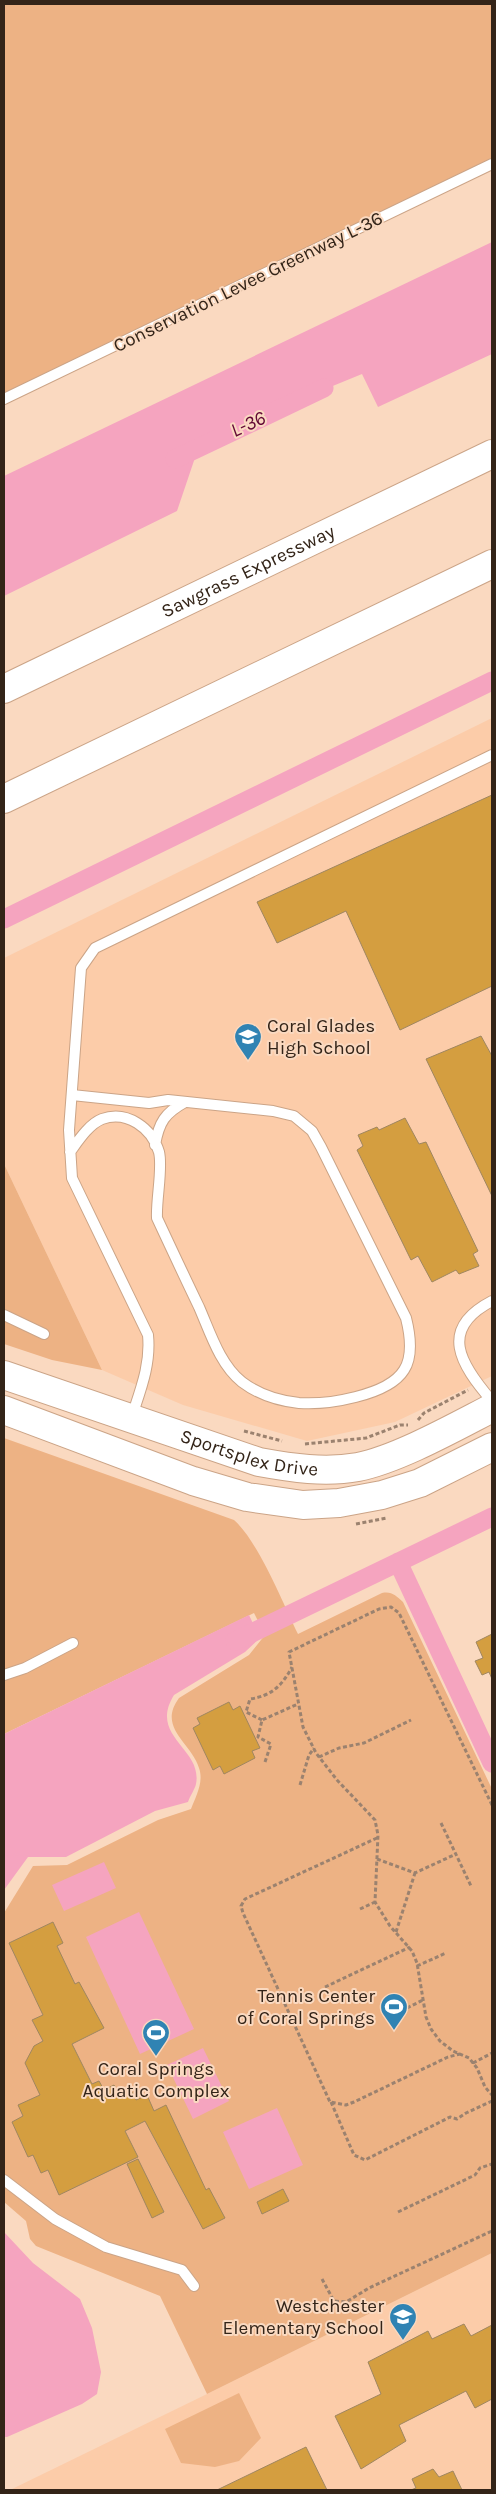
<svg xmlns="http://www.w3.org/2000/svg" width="496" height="2494" font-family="Karla,sans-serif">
<rect width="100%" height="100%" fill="#fad9c0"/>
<path fill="#fccca9" d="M492 718V1376L395 1422 307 1441 183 1405 102 1370 4 1164V958Z
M492 2253V2490H10L207 2394Z"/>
<path fill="#edb284" d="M4 4H492V164L4 399Z
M4 1164 102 1370 52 1360 4 1344Z
M4 1438 234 1520C258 1541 283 1603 298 1634L382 1593C392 1591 396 1596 403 1602L492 1789V2253L207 2394 160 2296 36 2246 30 2239 26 2221 4 2202V1913L33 1866 67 1865 158 1820 191 1809C196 1796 204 1782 199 1768 191 1742 157 1728 179 1698L249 1655 265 1635 254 1613 4 1734Z
M239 2393 261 2438 239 2461 215 2467 181 2463 165 2429Z"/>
<path fill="#f5a4bf" d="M492 242V354L378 407 362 374 201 440 177 511 4 596V476Z
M249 1615 260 1638 245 1652 174 1695C148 1737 203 1748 196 1784 195 1789 190 1796 188 1802L155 1811 66 1857H28L4 1890V1734Z
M104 1862 116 1888 64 1911 52 1885Z
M139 1912 194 2029 140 2054 86 1937Z
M203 2048 229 2101 193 2119 167 2065Z
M277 2108 303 2165 249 2189 223 2132Z
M4 2232 33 2263 80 2299 92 2328 101 2372 97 2394 82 2404 7 2437H4Z"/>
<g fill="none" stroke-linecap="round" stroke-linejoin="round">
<path stroke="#f5a4bf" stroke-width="19" d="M175 459 324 388
M4 919 492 681
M398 1562 492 1763
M235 1641 492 1517"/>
</g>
<path fill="#d49e40" stroke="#9f8660" d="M492 795V986L400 1030 346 911 277 943 257 902Z
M481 1036 492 1056V1196L426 1059Z
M405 1118 419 1144 426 1142 478 1251 473 1254 479 1266 459 1274 456 1270 432 1282 418 1256 411 1260 357 1150 363 1146 358 1135 377 1127 379 1130Z
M492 1634V1679L489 1672 482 1675 475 1661 483 1658 476 1642Z
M229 1702 233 1710 240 1706 260 1748 252 1751 255 1758 224 1774 220 1766 213 1770 193 1728 200 1724 197 1718Z
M53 1922 63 1943 57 1946 75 1984 79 1982 104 2028 72 2044 92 2084 99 2081 104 2090 114 2085 118 2093 130 2088 136 2100 147 2095 154 2111 166 2105 206 2190 209 2188 225 2218 203 2229 145 2121 125 2131 138 2157 59 2195 48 2170 41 2173 33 2155 28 2157 12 2122 23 2116 18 2105 40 2095 25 2063 34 2046 43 2041 32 2020 43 2015 9 1943Z
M138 2159 164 2212 152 2218 127 2164Z
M283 2189 289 2201 262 2214 257 2202Z
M464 2324 471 2336 492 2325V2399L475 2408 466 2391 399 2425 406 2441 361 2469 335 2416 381 2394 368 2362 428 2331 432 2339Z
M306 2447 327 2490H217Z
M433 2469 439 2477 453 2471 462 2490H411L416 2488 412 2479Z"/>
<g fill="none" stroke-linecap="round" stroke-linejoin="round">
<defs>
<path id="lane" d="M4 399 492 164
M155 1145C159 1122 165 1113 185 1102
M70 1152C78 1141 89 1124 102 1119 127 1110 152 1128 159 1152 163 1168 156 1199 157 1218 171 1248 185 1278 199 1307 210 1332 220 1365 242 1382 258 1394 279 1401 299 1403 326 1405 388 1396 404 1370 413 1356 410 1334 406 1318L321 1147 312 1131 294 1116 273 1111 168 1100 149 1103 72 1095
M492 1301C438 1329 460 1364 492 1401
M4 1315 44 1334
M131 1419C140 1391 151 1365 148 1335L72 1178 69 1130 81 968 95 948 492 755
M4 1675 25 1668 73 1643
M4 2180 55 2219 106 2247 182 2270 194 2286"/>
<g id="secondary">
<path id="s1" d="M4 1375 259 1462C292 1468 325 1473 358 1467 398 1459 455 1427 492 1408"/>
<path d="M4 1410 193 1481 247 1497 303 1505 339 1503 382 1495 420 1483 492 1447"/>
</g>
<g id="highway">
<path id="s2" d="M4 689 492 454"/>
<path d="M4 799 492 564"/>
</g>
</defs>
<use href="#lane" stroke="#cba487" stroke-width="12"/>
<use href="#secondary" stroke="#cba487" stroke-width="30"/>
<use href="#highway" stroke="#cba487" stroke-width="30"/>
<path stroke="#9b826f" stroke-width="3" stroke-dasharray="4 2.5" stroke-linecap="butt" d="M418 1420 424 1413 468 1390
M244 1431 282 1441
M305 1444 366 1438 400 1425H408
M356 1524 387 1518
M262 1720 246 1712 250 1699C271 1696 282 1686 292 1667
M319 1757 339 1748 364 1743 411 1720
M265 1762 271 1744 258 1737 262 1720 298 1704
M300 1785 309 1755 314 1748
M492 1805 399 1613 391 1607 379 1609 289 1652 303 1727 316 1753 337 1780 375 1820 378 1835 375 1902 390 1926 412 1951 417 1963 426 2017 431 2029 440 2041 453 2051 469 2058 477 2068 485 2087 492 2095
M441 1823 471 1886
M377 1838 245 1899 241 1906 243 1913 330 2102 346 2105 354 2102 448 2057 460 2054
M377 1859 415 1873 456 1854
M360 1909 375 1902
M396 1932 415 1873
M417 1966 446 1953
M325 1987 410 1947
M407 2008 423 2000
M473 2063 492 2053
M331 2102 354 2155 365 2160 450 2117 457 2119 466 2113 492 2101
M398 2212 475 2175 480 2168 492 2164
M322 2279 334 2301 346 2302 369 2288 492 2231"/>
<use href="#lane" stroke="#fff" stroke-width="10"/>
<use href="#secondary" stroke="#fff" stroke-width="28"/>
<use href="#highway" stroke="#fff" stroke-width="28"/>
</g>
<defs>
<symbol id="school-pin" viewBox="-11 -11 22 30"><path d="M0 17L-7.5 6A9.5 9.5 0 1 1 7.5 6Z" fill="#3083b3" stroke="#fad9c0"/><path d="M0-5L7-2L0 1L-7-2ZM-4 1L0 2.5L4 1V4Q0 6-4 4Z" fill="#fff"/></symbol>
<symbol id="stadium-pin" viewBox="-11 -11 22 30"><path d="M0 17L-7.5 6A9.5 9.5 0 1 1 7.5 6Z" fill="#3083b3" stroke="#fad9c0"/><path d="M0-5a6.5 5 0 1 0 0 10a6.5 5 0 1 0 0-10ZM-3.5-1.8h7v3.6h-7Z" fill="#fff"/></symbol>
</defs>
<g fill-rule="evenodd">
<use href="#school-pin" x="232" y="1021" width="32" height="43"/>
<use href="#stadium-pin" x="378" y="1991" width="32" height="43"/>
<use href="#stadium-pin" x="140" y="2017" width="32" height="43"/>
<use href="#school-pin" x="387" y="2301" width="32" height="43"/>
</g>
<g text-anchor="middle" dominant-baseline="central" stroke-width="4" stroke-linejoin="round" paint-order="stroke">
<g font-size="19" fill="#332418" stroke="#fad9c0">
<text transform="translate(248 282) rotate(-26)">Conservation Levee Greenway L-36</text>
<text stroke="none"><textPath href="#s2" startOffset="271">Sawgrass Expressway</textPath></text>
<text stroke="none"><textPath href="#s1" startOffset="258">Sportsplex Drive</textPath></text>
</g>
<g font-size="19" fill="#332418" stroke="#fad9c0" text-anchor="end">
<text x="267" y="1026" text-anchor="start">Coral Glades<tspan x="267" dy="22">High School</tspan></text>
<text x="375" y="1996">Tennis Center<tspan x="375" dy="22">of Coral Springs</tspan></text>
<text x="156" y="2069" text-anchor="middle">Coral Springs<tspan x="156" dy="22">Aquatic Complex</tspan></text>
<text x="384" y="2306">Westchester<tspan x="384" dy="22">Elementary School</tspan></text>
</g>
<g font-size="20" font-style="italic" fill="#620835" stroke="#fad9c0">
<text transform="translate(248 424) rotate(-25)">L-36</text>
</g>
</g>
<rect width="496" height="2494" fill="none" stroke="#332418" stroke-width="10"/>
</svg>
